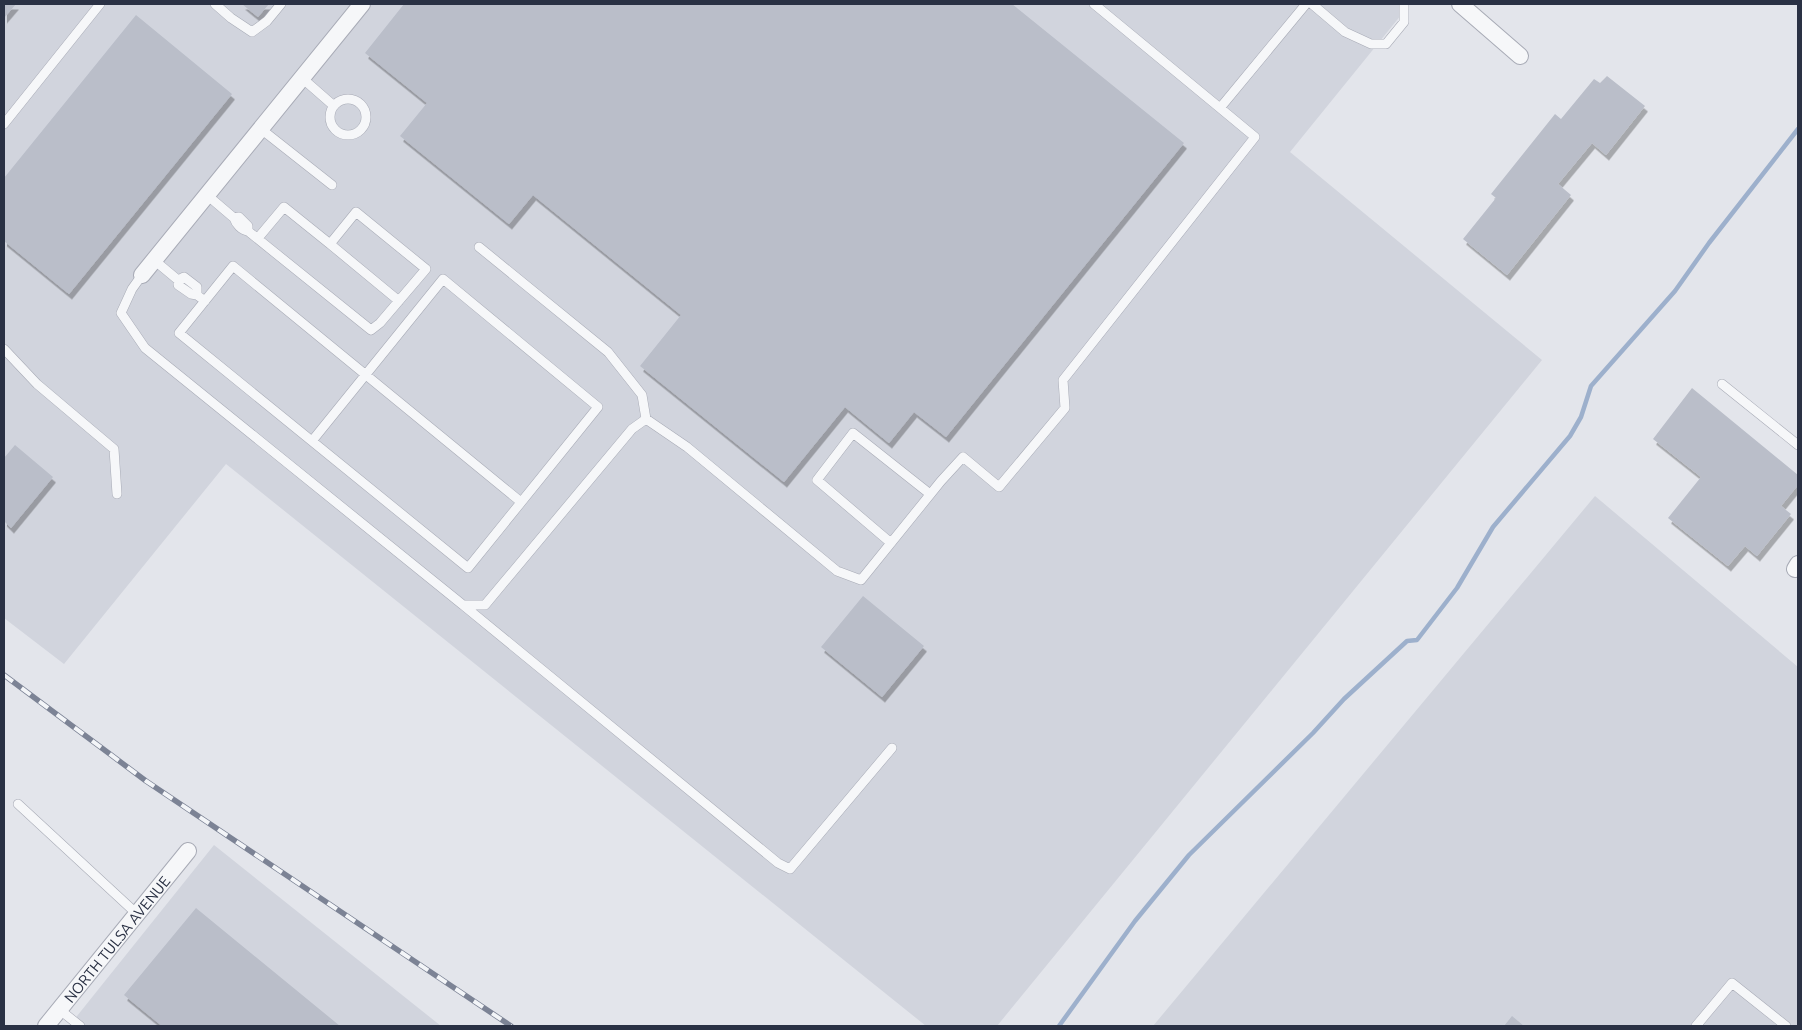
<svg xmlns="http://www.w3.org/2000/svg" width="1802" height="1030" font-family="Ubuntu,sans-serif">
<defs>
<filter id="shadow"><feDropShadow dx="3" dy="5.5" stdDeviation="0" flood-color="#0004"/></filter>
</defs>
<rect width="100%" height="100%" fill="#e3e5eb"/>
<path fill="#d1d4dd" d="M4 4H1410L1290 152 1542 360 997 1026H926L226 464 64 664 4 618Z
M1595 496 1798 667V1026H1153Z
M214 845 441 1026H69Z"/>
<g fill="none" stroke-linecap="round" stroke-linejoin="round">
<path stroke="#9db0cc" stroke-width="4.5" d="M1059 1026 1135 921 1189 855 1313 733 1344 699 1407 641 1417 640 1457 588 1493 527 1570 436 1581 417 1591 386 1675 291 1709 243 1798 129"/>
</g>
<path fill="#babec9" filter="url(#shadow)" d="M4 4H16L4 18Z
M242 4H269L258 17Z
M404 4H1012L1184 143 946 437 914 412 889 443 845 407 784 482 640 366 681 315 533 195 509 224 400 136 427 103 365 53Z
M136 15 232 94 69 294 4 241V178Z
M1607 76 1645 106 1606 155 1592 143 1558 184 1571 195 1507 275 1463 239 1496 198 1491 194 1555 114 1561 119 1594 79 1600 83Z
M1692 388 1798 475V485L1781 506 1791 514 1757 556 1745 546 1728 566 1668 518 1701 477 1653 439Z
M15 445 53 477 11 528 4 521V458Z
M863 596 924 646 882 697 821 647Z
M196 908 340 1026H162L124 995Z
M1512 1016 1524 1026H1504Z"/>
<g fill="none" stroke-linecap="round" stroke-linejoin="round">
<defs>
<path id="service" d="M215 4 231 18 252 32 267 21 281 4
M1094 4 1220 108 1306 4
M1312 4 1345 32 1371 44H1386L1404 22V4
M302 78 334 106
M330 117a18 18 0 1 1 36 0a18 18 0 1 1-36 0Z
M4 124 100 4
M261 129 332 185
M207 195 234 218C236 224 241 230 248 231V226L239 217 234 218
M248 231 371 330 380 323 426 269 356 212 330 244 399 301
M258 238 284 207 330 244
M479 247 608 352 642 395 646 419
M154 260 178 280
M142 275 132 289 121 313 145 348 463 605H485L632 429 646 419 687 447 837 571 861 580 941 481 963 457 999 487 1065 408 1063 380 1255 137 1220 108
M197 295V287L184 277 178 280V285L191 294 197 295 205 301
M4 349 37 384 114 449 117 494
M1722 384 1798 445
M312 441 443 279 598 407 468 568 179 333 233 266 521 502
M891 543 817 480 853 433 930 494
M463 605 778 863 790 869 892 748
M18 804 137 914
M60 1010 80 1026
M1696 1026 1732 983 1786 1026"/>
<g id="minor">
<path d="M1460 4 1520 56"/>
<path d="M142 275 362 4"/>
<path d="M1795 569 1798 564"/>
<path id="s1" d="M46 1026 188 851"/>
</g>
</defs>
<use href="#service" stroke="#a8abb6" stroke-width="10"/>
<use href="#minor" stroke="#a8abb6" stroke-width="18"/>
<use href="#service" stroke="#f6f7f9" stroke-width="9"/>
<use href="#minor" stroke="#f6f7f9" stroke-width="16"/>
<defs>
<path id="rail" d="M4 675 146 781 511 1026"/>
</defs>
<use href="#rail" stroke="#7c8395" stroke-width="5.5"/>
<use href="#rail" stroke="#f3f5f8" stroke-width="4" stroke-dasharray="11" stroke-linecap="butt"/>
</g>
<g text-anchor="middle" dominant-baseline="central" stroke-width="4.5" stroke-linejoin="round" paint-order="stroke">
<g font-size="15" fill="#2a3144" stroke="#f3f5f8">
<text stroke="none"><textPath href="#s1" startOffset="112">NORTH TULSA AVENUE</textPath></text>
</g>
</g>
<rect width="1802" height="1030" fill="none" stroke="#2a3144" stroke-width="10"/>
</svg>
